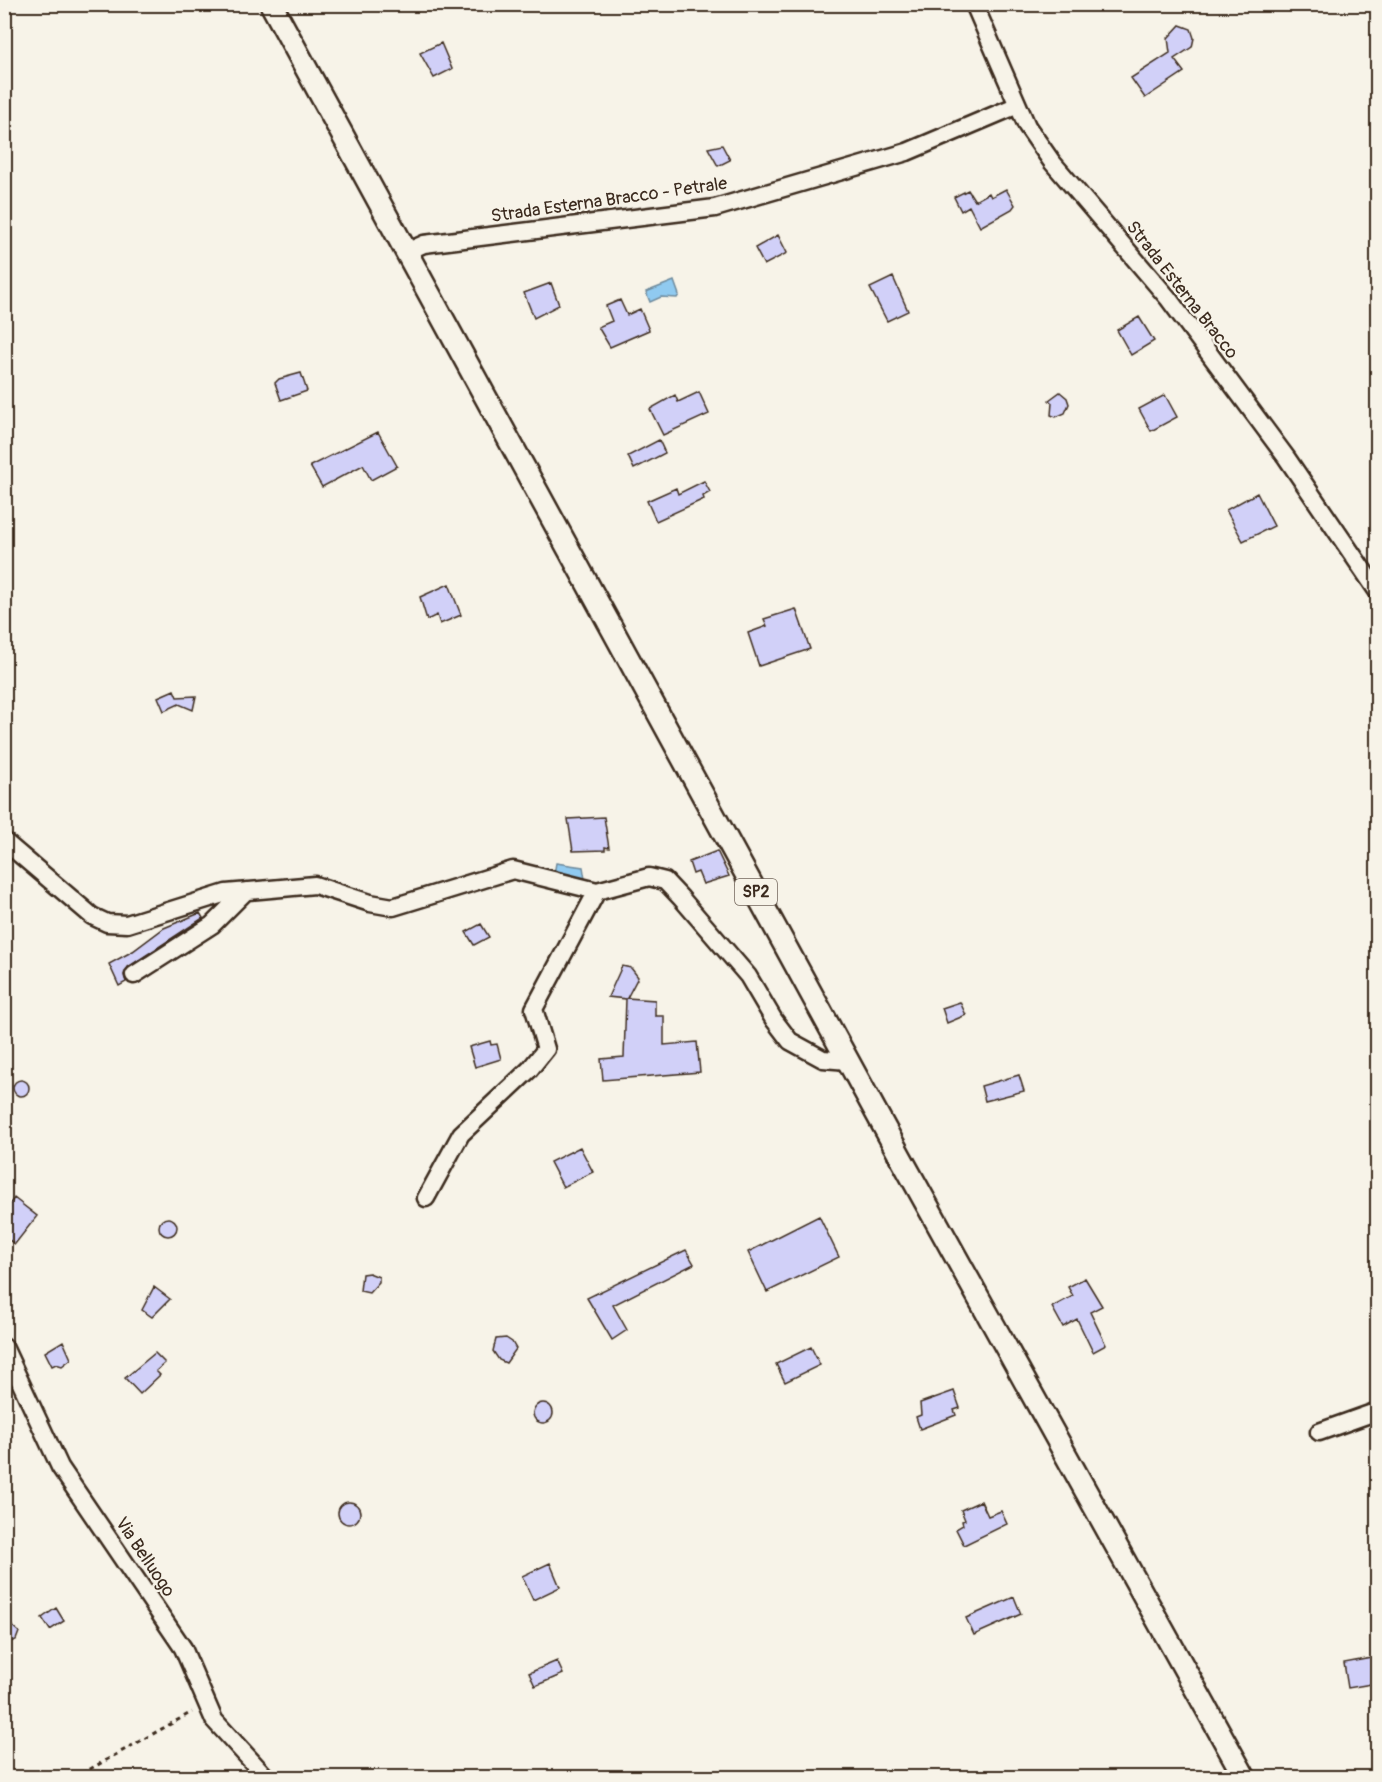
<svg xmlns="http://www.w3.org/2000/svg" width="1382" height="1782" font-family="Pangolin,sans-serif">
<rect width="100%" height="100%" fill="#f7f3e8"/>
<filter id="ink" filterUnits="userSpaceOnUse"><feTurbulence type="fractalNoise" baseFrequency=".0167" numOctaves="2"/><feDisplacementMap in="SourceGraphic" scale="12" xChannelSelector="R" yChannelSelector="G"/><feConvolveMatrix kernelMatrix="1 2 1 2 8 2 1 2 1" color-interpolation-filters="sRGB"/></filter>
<g filter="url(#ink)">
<path fill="#90caf0" stroke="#6e8a9c" stroke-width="1.5" d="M674 281 679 295 677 298 661 297 650 302 646 292Z
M556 863 583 867 585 879 554 874Z"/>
<path fill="#d1d0f8" stroke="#3b2a1e" stroke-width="1.5" d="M1180 25 1191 29 1194 38 1192 47 1174 59 1184 72 1145 98 1131 78 1170 53 1168 38Z
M441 43 452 69 434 78 420 53Z
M722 145 730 160 718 166 708 148Z
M1006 189 1015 205 1012 209 980 227 969 206 961 211 954 197 968 190 975 201 989 193 991 197Z
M778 235 787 253 764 265 755 248Z
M893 277 908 311 887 321 870 288Z
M551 283 559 305 534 318 524 293Z
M620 300 627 315 640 309 649 330 610 347 598 327 612 321 606 306Z
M1139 317 1154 341 1131 355 1117 330Z
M301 373 307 391 281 400 275 383 279 379Z
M699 392 709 414 663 435 650 409 675 395 678 402Z
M1060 392 1067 398 1069 404 1065 413 1056 417 1051 415 1052 403 1049 400Z
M1165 395 1177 417 1151 431 1139 409Z
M378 432 397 466 371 480 363 465 322 487 310 466Z
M659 440 665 453 634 469 628 456Z
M704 481 710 492 703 496 704 499 656 521 647 501 676 488 678 494Z
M1257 493 1274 526 1243 541 1226 510Z
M449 584 461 615 440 624 437 615 427 620 420 597Z
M796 609 810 649 759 666 748 633 767 626 764 619Z
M174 690 177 697 196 696 193 710 179 704 164 711 158 697Z
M604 817 609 848 605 847V850L573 851 568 819Z
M717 851 729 876 703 884 698 872 693 874 689 862Z
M200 913 203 918 128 967 124 975 126 982 119 986 109 964 133 951 164 928Z
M481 924 489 937 474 945 466 932Z
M622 966 631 968 638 977 627 998 655 1000V1016H664V1045L697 1042 700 1072 603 1080 601 1059 624 1057 626 999 608 997Z
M960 1002 966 1015 947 1023 942 1008Z
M490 1041 491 1045 497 1044 501 1059 475 1067 469 1047Z
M1019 1075 1024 1091 985 1101 981 1086Z
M13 1088a8 8 0 1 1 16 0a8 8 0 1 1-16 0Z
M580 1147 593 1172 563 1187 550 1162Z
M14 1198 37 1216 15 1244 4 1237V1212Z
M819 1216 839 1257 767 1292 748 1252Z
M159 1227a9 9 0 1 1 18 0a9 9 0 1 1-18 0Z
M686 1250 694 1264 613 1305 627 1330 612 1340 587 1298Z
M369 1273 379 1277V1282L369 1293 360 1291 362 1274Z
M1085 1278 1102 1306 1090 1312 1106 1345 1093 1352 1077 1319 1063 1327 1052 1307 1073 1296 1068 1287Z
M154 1287 170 1299 152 1317 142 1310Z
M506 1338 512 1342 516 1349 506 1363 499 1360 493 1351 496 1339Z
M63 1341 71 1359 62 1366 56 1364 52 1366 45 1352Z
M811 1347 820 1365 785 1382 776 1364Z
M155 1353 165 1363 156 1371 160 1375 140 1394 125 1378Z
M954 1391 960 1408 954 1410 956 1415 920 1429 916 1417 921 1415 920 1403Z
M533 1413a10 10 0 1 1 20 0a10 10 0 1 1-20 0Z
M981 1501 988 1516 1001 1511 1007 1524 964 1545 956 1529 963 1525 962 1521 965 1520 961 1510Z
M338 1513a11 11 0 1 1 22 0a11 11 0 1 1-22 0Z
M550 1563 560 1587 533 1600 522 1576Z
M1014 1597 1021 1614 974 1635 966 1618Z
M56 1608 64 1621 50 1630 42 1618Z
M4 1619 19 1632 16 1640 4 1644Z
M1377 1657V1683L1348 1688 1344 1663Z
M557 1661 563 1674 535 1686 529 1673Z"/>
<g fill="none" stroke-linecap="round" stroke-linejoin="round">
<defs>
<path id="minor" d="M974 4 1027 126 1052 162 1168 298 1286 457 1378 592
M406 252 424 244 715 208 907 152 1018 105
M4 841 92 916 107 923 127 924 226 893 315 885 370 903 393 907 513 870 597 891 649 877 665 881 681 898 748 976 774 1020 790 1041 823 1059 848 1061
M134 975 212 925 246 891
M426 1198 461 1134 530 1069 546 1049 534 1009 597 891
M4 1347 60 1467 183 1648 214 1720 267 1778
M1319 1432 1378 1411"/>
<path id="major" d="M271 4 901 1158 1245 1778"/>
</defs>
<use href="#minor" stroke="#3b2a1e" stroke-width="21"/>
<use href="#major" stroke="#3b2a1e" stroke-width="26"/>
<path stroke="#3b2a1e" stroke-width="3" stroke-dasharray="4.5 4.5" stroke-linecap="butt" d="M74 1778 192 1712"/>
<use href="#minor" stroke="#f7f3e8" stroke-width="16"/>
<use href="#major" stroke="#f7f3e8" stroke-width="21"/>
</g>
</g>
<g text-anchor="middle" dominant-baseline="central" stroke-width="4.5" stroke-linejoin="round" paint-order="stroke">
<rect fill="#f7f3e8" stroke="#73665b" stroke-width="1.5" x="735" y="879" width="42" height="26" rx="4.5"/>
<g font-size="16" font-weight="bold" fill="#3b2a1e">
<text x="756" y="892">SP2</text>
</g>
<g font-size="18" fill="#3b2a1e" stroke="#f7f3e8">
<text transform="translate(609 200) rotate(-8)">Strada Esterna Bracco - Petrale</text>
<text transform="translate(1182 290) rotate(52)">Strada Esterna Bracco</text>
<text transform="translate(145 1557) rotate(56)">Via Belluogo</text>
</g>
</g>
<rect width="1382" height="1782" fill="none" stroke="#f7f3e8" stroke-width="24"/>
<rect x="12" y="12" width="1358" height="1758" fill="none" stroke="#3b2a1e" stroke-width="2" filter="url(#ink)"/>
</svg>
